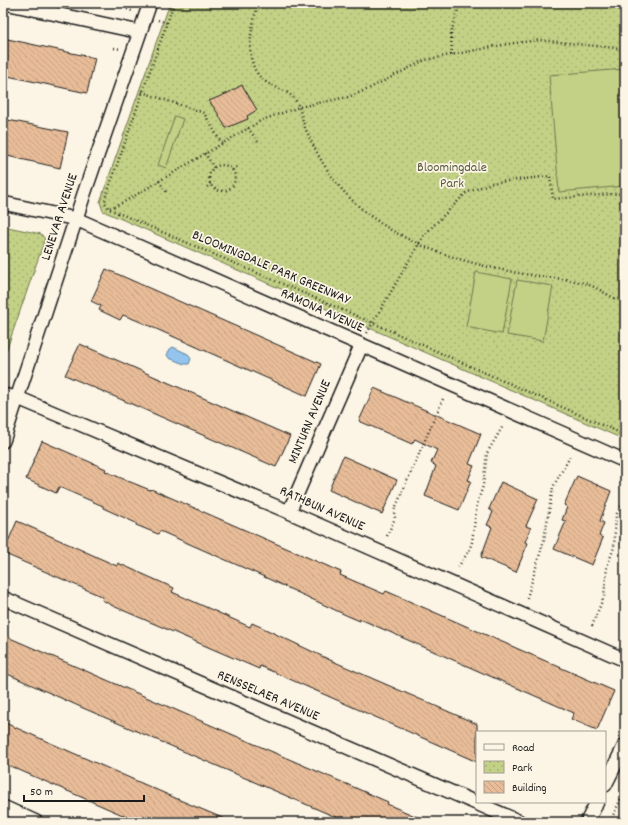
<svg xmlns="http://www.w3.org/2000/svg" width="628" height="825" font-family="Dekko,sans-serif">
<defs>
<pattern id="park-dots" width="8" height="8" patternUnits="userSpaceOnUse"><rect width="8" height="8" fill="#c2d185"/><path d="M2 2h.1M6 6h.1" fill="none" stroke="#a6b372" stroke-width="1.8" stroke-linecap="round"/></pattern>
<pattern id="water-ripples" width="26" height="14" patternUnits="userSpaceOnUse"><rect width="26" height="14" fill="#92c4ee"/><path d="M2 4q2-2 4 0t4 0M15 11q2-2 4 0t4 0" fill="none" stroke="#7da8cc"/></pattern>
<pattern id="building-back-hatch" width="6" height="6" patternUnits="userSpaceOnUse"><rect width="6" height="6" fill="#e8bc98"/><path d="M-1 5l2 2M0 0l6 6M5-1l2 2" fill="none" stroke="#c6a182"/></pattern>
</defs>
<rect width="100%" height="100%" fill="#fcf5e5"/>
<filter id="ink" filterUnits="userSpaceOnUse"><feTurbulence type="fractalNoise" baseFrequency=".025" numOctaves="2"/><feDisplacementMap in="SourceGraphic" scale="8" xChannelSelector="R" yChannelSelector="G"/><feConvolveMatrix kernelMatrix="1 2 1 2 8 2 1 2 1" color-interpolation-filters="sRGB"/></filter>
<g filter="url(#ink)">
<path fill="url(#park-dots)" stroke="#6f7650" d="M170 3H625V440L103 211 100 202Z
M3 226 41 234 45 239 3 360Z"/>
<path fill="#c2d185" stroke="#6f7650" d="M625 69V186L559 192 549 75Z
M175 116 183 119 166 168 158 165Z
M476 272 512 279 502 334 466 327Z
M517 280 553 286 543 341 507 335Z"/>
<path fill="url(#water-ripples)" stroke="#63819a" d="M173 347 188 354 191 359 189 364H184L169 358 167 355 170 349Z"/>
<path fill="url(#building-back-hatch)" stroke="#1c1c1c" d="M3 38 95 58 87 93 3 75Z
M242 85 257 110 247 116 248 119 226 128 217 112 209 101 228 93Z
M3 119 68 132 60 168 3 155Z
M106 269 321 364 307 396 136 320 123 315 120 320 99 310 101 306 91 301Z
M80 344 290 436 276 467 65 375Z
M374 388 481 434 469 464 474 466 468 480 471 481 459 510 425 496 436 466 431 463 437 450 415 439 412 444 359 421Z
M42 441 106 469 105 471 128 481 150 490 151 489 341 572 340 575 384 594 386 591 614 691 597 730 571 719 574 713 360 619V621L348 616 260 575 160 531 158 534 136 525V523L103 508V506L59 487 56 493 26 479Z
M343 456 397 480 382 514 329 490Z
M577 476 611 491 600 521 604 523 599 536 603 538 592 565 554 549 566 521 562 520 567 507 564 505Z
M501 482 538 499 526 526 531 528 525 542 528 543 516 572 481 557 492 527 487 525 493 512 489 509Z
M17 521 117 566 118 563 174 588 172 592 217 612 250 627 252 623 263 628 330 660 477 724V762L260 666 259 669 113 606 102 600 103 597 3 553Z
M3 635 388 802 387 804 429 822H347L83 708 3 672Z
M3 722 182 801 232 822H139L111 810 3 763Z"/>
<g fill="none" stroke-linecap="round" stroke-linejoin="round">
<defs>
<path id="street" d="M5 3 140 32
M3 203 76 219 625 461
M3 395 18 398 289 512 625 660
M3 441 84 194 150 3
M289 512 361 346
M3 598 520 822
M605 785 625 745
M3 807 36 822
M587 822 597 802"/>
</defs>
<use href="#street" stroke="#1c1c1c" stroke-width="16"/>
<path stroke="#1c1c1c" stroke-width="2.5" stroke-dasharray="1 3" stroke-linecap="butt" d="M174 3 106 196 105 203 109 209 373 323 625 435
M258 3C252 27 241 65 266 82 276 89 289 90 296 101 301 110 302 121 306 130 313 146 322 163 332 177 376 237 449 260 518 273 540 277 563 278 584 283 598 287 610 298 625 302
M127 9 132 11
M158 20 167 23
M114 48 121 49
M452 55 451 33 460 3
M142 92 204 113 222 144
M248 128 258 142
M205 153 214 168
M209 178a13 13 0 1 1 26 0a13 13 0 1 1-26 0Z
M232 170 237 167
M159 181 167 193
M207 187 211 183
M110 208 124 202 262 120 299 107 348 97 366 90 425 60 507 44 539 40 625 49
M367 333 424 235 466 193 491 183 550 176 553 199 625 193
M387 536 395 518 394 511 443 399
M458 567 469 551 472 542 477 504 483 486 487 453 503 426
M527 598 544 540 553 487 571 455
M592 626 604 596 607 567 614 547 616 515 625 499
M610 822 625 790"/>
<use href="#street" stroke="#fcf5e5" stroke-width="13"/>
</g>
</g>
<g text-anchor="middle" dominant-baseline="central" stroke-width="3.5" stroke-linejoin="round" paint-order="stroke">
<g font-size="14" fill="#565b41" stroke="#fcf5e5">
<text x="452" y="168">Bloomingdale<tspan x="452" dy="16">Park</tspan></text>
</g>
<g font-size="14" fill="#1c1c1c" stroke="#fcf5e5">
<text transform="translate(60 217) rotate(-72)">LENEVAR AVENUE</text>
<text transform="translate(271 268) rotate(23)">BLOOMINGDALE PARK GREENWAY</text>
<text transform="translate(322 311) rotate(24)">RAMONA AVENUE</text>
<text transform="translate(310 422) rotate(-67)">MINTURN AVENUE</text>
<text transform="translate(322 509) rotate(24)">RATHBUN AVENUE</text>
<text transform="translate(268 696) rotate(23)">RENSSELAER AVENUE</text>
</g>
</g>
<rect width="628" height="825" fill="none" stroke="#fcf5e5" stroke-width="16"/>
<rect x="8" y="8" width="612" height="809" fill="none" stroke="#1c1c1c" stroke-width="1.5" filter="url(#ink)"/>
<rect x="476" y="731" width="130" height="72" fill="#fcf5e5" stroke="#a29e95"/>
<rect x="484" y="744" width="20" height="6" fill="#fcf5e5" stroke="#a29e95"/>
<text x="512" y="751" font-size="12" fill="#1c1c1c">Road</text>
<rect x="484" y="761" width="20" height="12" fill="url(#park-dots)" stroke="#a29e95"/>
<text x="512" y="771" font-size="12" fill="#1c1c1c">Park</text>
<rect x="484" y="781" width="20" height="12" fill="url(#building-back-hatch)" stroke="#a29e95"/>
<text x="512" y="791" font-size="12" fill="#1c1c1c">Building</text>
<path d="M24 795v6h120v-6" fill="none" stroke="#1c1c1c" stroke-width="2"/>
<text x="30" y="795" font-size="12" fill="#1c1c1c" stroke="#fcf5e5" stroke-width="3" paint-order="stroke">50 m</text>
</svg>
